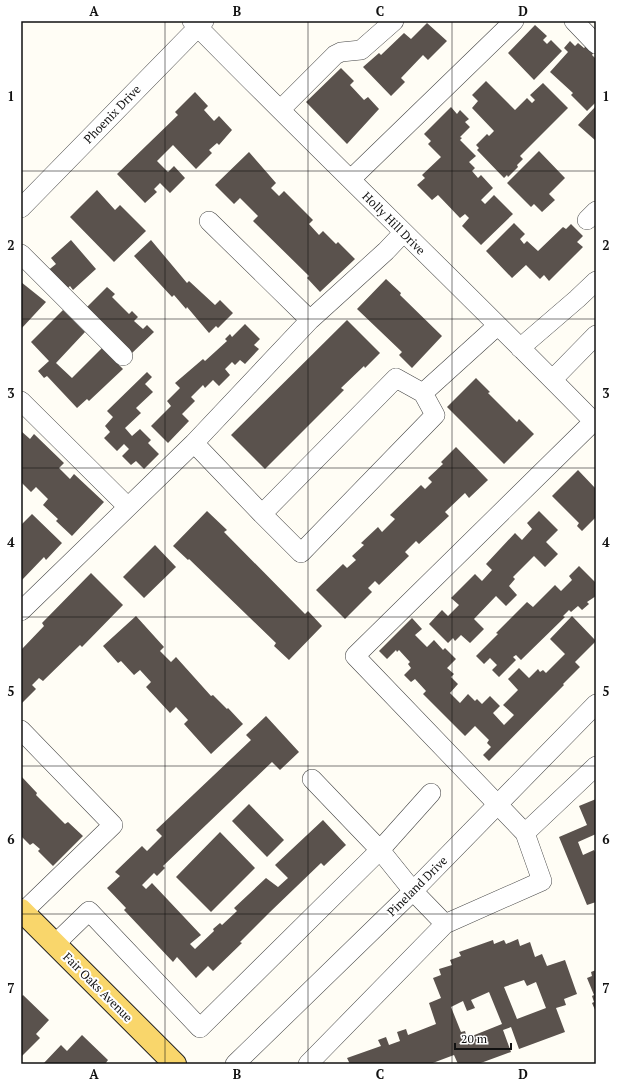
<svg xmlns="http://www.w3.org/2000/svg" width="617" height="1085" font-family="'PT Serif',serif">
<rect width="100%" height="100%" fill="#fffdf5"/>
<path fill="#5a524d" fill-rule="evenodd" d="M427 23 447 41 428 60 423 55 401 78 405 82 391 96 363 67 379 53 381 55 404 33 411 39Z
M535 25 547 36 543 40 547 44 551 40 562 51 534 80 508 53Z
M570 41 575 46 578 43 584 48 587 45 594 52 592 55 596 59V102L587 111 571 95 573 93 550 72 568 52 564 48Z
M341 68 354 81 350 85 364 100 368 97 379 109 347 144 306 102Z
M486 81 515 110 527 98 532 103 535 100 530 95 543 83 568 108 520 156 523 159 517 165 518 167 508 177 507 175 504 178 477 150 479 148 476 145 487 134 489 136 494 131 472 108 478 101 472 95Z
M195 92 208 106 204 110 214 121 219 116 232 130 219 145 217 143 209 150 212 153 196 169 173 145 157 161 168 172 174 166 185 178 170 193 160 183 154 189 157 192 145 203 117 174 178 115 175 112Z
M596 106V141L578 125Z
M451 107 457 114 460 110 469 119 465 122 470 127 460 137 462 138 460 140 476 156 469 162 475 168 472 171 478 178 481 175 493 188 481 200 485 204 494 195 513 214 481 245 462 226 469 218 465 214 460 218 438 195 432 200 417 185 425 178 422 175 441 157 428 144 431 141 424 134Z
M539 151 565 178 549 194 555 200 542 212 534 204 531 207 507 183Z
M249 152 276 183 271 188 279 196 284 191 313 220 309 224 319 235 323 231 336 244 338 242 355 259 320 292 307 278 309 276 253 221 258 216 240 198 234 204 215 185Z
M97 190 115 210 120 205 146 231 114 262 70 217Z
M514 223 525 234 520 239 524 244 527 241 538 251 563 227 566 229 571 224 583 236 577 242 583 247 549 281 544 275 540 279 526 265 512 278 486 251Z
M71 240 96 269 73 290 70 286 61 294 46 272 56 264 51 258Z
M151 240 187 283 189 281 215 305 220 300 233 313 218 328 216 326 209 333 187 307 186 309 174 295 172 297 134 256Z
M386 279 401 293 400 295 442 336 412 368 399 355 402 352 357 309Z
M21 282 46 302 21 329Z
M107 287 115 294 112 297 129 314 132 311 138 317 134 321 143 329 147 325 154 332 131 354 85 309Z
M63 310 85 332 56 363 72 378 102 348 123 369 89 401 87 399 77 408 47 376 44 378 38 371 49 361 31 342Z
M347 320 380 353 365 368 364 366 341 388 344 390 265 469 231 435Z
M245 324 260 339 254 345 259 349 245 364 240 360 235 365 232 362 225 369 230 375 219 386 213 380 205 388 203 385 191 397 195 401 182 414 189 421 168 443 151 426 171 406 167 401 180 388 175 383 203 359 205 361 227 341 225 339 230 334 232 337Z
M147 372 152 377 145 384 153 392 136 408 141 413 125 428 132 436 140 429 151 440 148 443 159 454 144 469 136 461 131 465 122 456 129 449 124 444 117 451 104 438 110 432 105 426 113 417 107 411Z
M476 378 490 392 488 393 517 422 519 419 534 434 504 464 447 407Z
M21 431 30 439 34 434 64 463 59 468 70 479 74 474 104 502 72 536 56 521 58 519 43 505 48 499 36 487 31 492 21 482Z
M456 447 488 480 469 498 465 493 445 512 449 516 419 544 416 541 405 552 409 556 379 585 375 581 368 588 372 592 345 619 316 590 343 564 347 568 356 560 352 556 364 545 361 543 378 527 382 532 395 519 390 515 421 485 425 489 432 482 428 478 443 464 441 462Z
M578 470 596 489V517L582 531 577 526 579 523 552 496Z
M207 511 227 530 224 532 305 614 308 611 322 626 289 660 274 646 276 643 189 559 188 560 173 546Z
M539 511 558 530 546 542 558 554 545 567 534 556 513 577 515 579 509 586 517 595 506 606 496 596 474 619 484 629 470 643 461 635 455 641 453 638 448 643 429 624 442 610 448 616 459 605 451 598 475 574 482 581 492 570 486 564 515 533 522 540 532 529 527 523Z
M32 514 62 543 46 560 44 557 21 581V525Z
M155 545 176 567 144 598 123 577Z
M579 566 596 583V596L587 602 589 604 582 610 578 606 571 612 569 610 563 616 565 617 521 660 516 655 513 657 516 660 499 677 492 670 497 665 490 658 484 664 476 656 498 634 496 633 527 602 533 607 555 585 561 591 572 580 569 576Z
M91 573 123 605 82 647 80 645 43 681 39 678 32 685 36 689 21 704V650L44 626 42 623Z
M136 616 164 647 160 651 171 662 176 657 211 696 213 695 227 709 228 708 243 724 211 754 184 724 188 720 176 707 170 713 146 687 151 682 140 670 134 675 121 661 118 663 103 646Z
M572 616 596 641 575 662 580 667 563 684 564 685 489 761 483 755 491 747 487 743 489 740 475 726 465 736 423 694 426 691 415 679 411 682 404 675 411 668 408 664 410 662 399 650 397 652 396 650 387 659 379 651 412 618 422 629 415 635 427 647 434 640 443 650 445 648 456 659 447 668 454 674 451 677 458 684 450 693 460 703 468 694 475 701 477 699 482 704 490 696 500 706 493 713 504 725 514 715 503 705 518 690 508 679 519 668 529 678 538 669 540 672 543 670 546 673 565 654 550 639Z
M266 716 299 752 280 770 272 762 163 866 165 868 157 876 154 873 142 885 146 889 152 883 201 935 190 944 195 949 214 931 213 929 220 923 222 925 237 911 234 908 266 878 278 887 288 878 275 865 323 820 346 845 324 866 321 863 270 912 240 942 242 943 213 971 208 966 196 978 177 957 173 962 124 910 126 908 107 888 120 876 115 872 142 846 147 851 162 836 156 830 251 740 246 735Z
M21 776 37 793 36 795 65 824 68 822 83 836 53 866 38 851 40 849 33 843 30 845 21 836Z
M596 799V834L578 842 583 855 594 850 596 854V902L587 905 559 837 587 825 579 806Z
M249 804 284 840 267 857 232 821Z
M220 832 255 868 211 912 176 877Z
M518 939 520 946 530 942 535 957 542 954 547 966 565 960 577 994 564 999 566 1005 556 1008 565 1032 519 1049 511 1027 503 1030 511 1052 478 1064H458L454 1055 430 1064H350L347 1058 381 1046 378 1040 386 1037 389 1045 400 1041 397 1032 406 1029 408 1035 436 1024 429 1003 441 998 433 978 441 975 439 969 452 965 450 960 461 956 459 952 493 940 494 944 504 940 506 944ZM524 980 527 986 536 982 546 1008 517 1019 504 987ZM489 992 502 1024 467 1038 465 1031 461 1032 451 1007 463 1001 467 1011 475 1008 471 1000Z
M596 970V1012L592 1003 594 1002 592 996 594 995 587 978 592 976 591 972Z
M23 995 49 1020 36 1034 40 1038 21 1057V997Z
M82 1035 108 1060 105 1064H43L61 1045 67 1051Z"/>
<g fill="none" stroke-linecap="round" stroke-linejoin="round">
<defs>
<path id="minor" d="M192 21C325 157 463 288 596 424
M574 21 596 44
M281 109 335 55 341 52 361 50 394 21
M351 179 514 21
M21 208 204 21
M587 220 596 211
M209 221 310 320 194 443 262 514
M21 254 123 356
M310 320 386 251 403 233
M520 348 577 299 596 281
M396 378 423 393 435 415 301 553 262 514Z
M553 379 596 335
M423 393 497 326
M21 401 128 507
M21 611 194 443
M21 730 113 825 23 912
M312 779 380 850 431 793
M525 833 596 766
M55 944 89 911 200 1028 380 850 413 891 445 924
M235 1064 413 891 596 704
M308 1064 445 924 542 881 525 833 355 656 593 422"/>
<path id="major" d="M21 910 175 1064"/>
</defs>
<use href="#minor" stroke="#444" stroke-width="20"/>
<use href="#major" stroke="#222" stroke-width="24"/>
<use href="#minor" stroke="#fff" stroke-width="19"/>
<use href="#major" stroke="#f9d66b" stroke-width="22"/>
</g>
<path fill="none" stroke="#111" stroke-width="1" stroke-opacity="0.55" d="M165 21V1064M308 21V1064M452 21V1064M21 171H596M21 319H596M21 468H596M21 617H596M21 766H596M21 914H596"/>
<g text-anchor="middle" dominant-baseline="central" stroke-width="4" stroke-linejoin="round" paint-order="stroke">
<g font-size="12" fill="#111" stroke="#fff">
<text transform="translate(112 114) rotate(-46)">Phoenix Drive</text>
<text transform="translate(394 223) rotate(45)">Holly Hill Drive</text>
<text transform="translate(417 886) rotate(-45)">Pineland Drive</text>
<text transform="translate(98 987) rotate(45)">Fair Oaks Avenue</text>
</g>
</g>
<rect width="617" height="1085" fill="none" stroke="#ffffff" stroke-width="44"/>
<path d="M455 1043v6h56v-6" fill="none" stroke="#111111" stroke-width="2"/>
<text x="461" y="1043" font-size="12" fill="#111111" stroke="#ffffff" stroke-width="3" paint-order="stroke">20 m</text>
<rect x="22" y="22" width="573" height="1041" fill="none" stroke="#111" stroke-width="1.5"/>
<g font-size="13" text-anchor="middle" font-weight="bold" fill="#111">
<text x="94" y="16">A</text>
<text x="237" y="16">B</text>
<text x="380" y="16">C</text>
<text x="523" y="16">D</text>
<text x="11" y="101">1</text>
<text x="606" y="101">1</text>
<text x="11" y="250">2</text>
<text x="606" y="250">2</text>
<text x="11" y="398">3</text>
<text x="606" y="398">3</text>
<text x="11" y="547">4</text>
<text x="606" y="547">4</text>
<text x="11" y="696">5</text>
<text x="606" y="696">5</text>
<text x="11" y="844">6</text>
<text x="606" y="844">6</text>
<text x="11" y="993">7</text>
<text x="606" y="993">7</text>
<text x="94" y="1079">A</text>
<text x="237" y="1079">B</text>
<text x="380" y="1079">C</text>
<text x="523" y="1079">D</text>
</g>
</svg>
